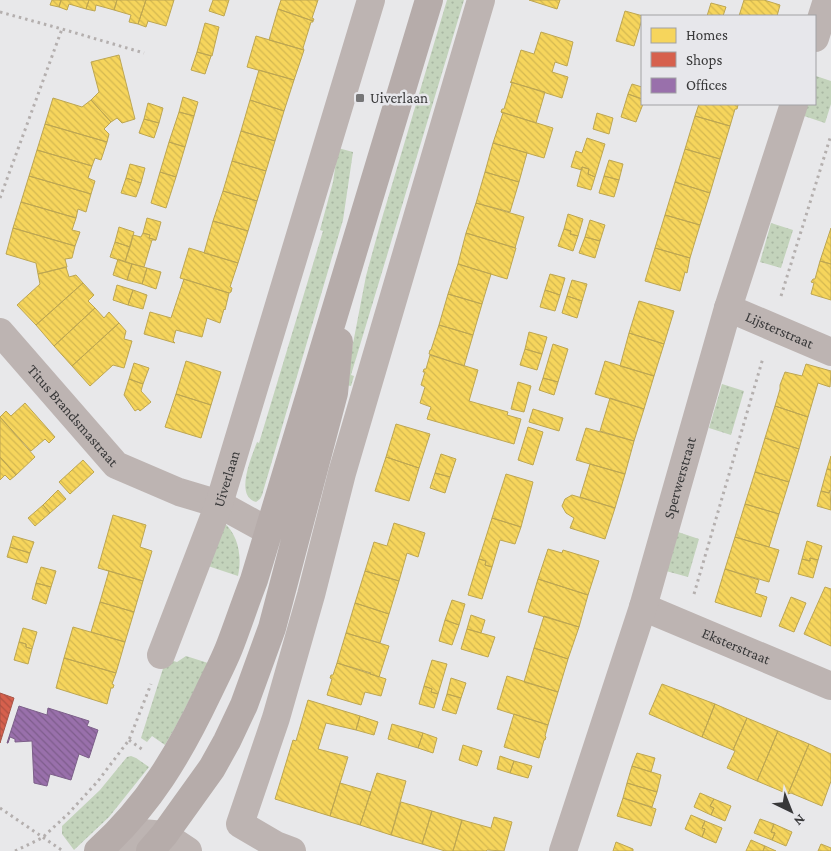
<svg xmlns="http://www.w3.org/2000/svg" width="831" height="851" font-family="'Crimson Pro',serif">
<defs>
<pattern id="green-dots" width="8" height="8" patternUnits="userSpaceOnUse" patternTransform="scale(1.25)"><rect width="8" height="8" fill="#c3d3bb"/><path d="M2 2h.1M6 6h.1" fill="none" stroke="#a8b6a2" stroke-width="1.8" stroke-linecap="round"/></pattern>
<pattern id="homes-back-hatch" width="6" height="6" patternUnits="userSpaceOnUse" patternTransform="scale(1.25)"><rect width="6" height="6" fill="#f6d55c"/><path d="M-1 5l2 2M0 0l6 6M5-1l2 2" fill="none" stroke="#d4b851"/></pattern>
<pattern id="shops-back-hatch" width="6" height="6" patternUnits="userSpaceOnUse" patternTransform="scale(1.25)"><rect width="6" height="6" fill="#d6604d"/><path d="M-1 5l2 2M0 0l6 6M5-1l2 2" fill="none" stroke="#af5041"/></pattern>
<pattern id="offices-back-hatch" width="6" height="6" patternUnits="userSpaceOnUse" patternTransform="scale(1.25)"><rect width="6" height="6" fill="#9970ab"/><path d="M-1 5l2 2M0 0l6 6M5-1l2 2" fill="none" stroke="#7e5d8c"/></pattern>
</defs>
<rect width="100%" height="100%" fill="#e8e8ea"/>
<path fill="url(#green-dots)" d="M447 0H464L351 375 354 376 351 386 345 385 366 276 380 225Z
M816 76 831 81V104L825 123 804 116 807 104H815Z
M338 148 353 152 343 220 262 495 260 499 256 502C234 496 252 456 257 442L259 443 323 231 320 230 333 182Z
M771 223 793 230 781 268 760 262Z
M722 384 744 391 731 435 709 428Z
M223 522C239 535 242 557 238 576L208 566Z
M678 532 699 539 688 577 666 571Z
M186 656 208 663 177 724 165 745 152 736 147 742 141 738 166 659 177 662Z
M131 756 136 758 149 767 109 817 74 850 62 834V826L100 790 127 757Z"/>
<path fill="url(#homes-back-hatch)" stroke="#bda652" d="M52 0H61L59 7 50 5Z
M61 0H89L86 9 69 4 67 10 59 7Z
M89 0H117L114 10 96 5 95 11 86 9Z
M117 0H146L138 24 129 22 131 15 114 10Z
M146 0H174L166 26 148 21 146 27 138 24Z
M213 0H229L224 16 209 11Z
M281 0H318L312 18 314 19 313 21 278 9Z
M529 0H560L557 9Z
M744 0H764L780 5 777 16H739Z
M711 3 726 7 723 16H707Z
M278 9 313 21V22H311L303 48 304 50 269 40Z
M625 11 643 16 634 46 616 41Z
M205 23 219 27 212 56 197 52Z
M541 32 573 42 567 66 555 62 552 72 568 77 562 98 511 82 521 50 534 54Z
M256 36 304 50 294 80 247 67Z
M197 52 211 56 205 74 191 70Z
M119 55 135 119 122 123 117 118 111 122 91 100 99 92 91 62Z
M259 70 294 80 284 111 250 100Z
M510 82 545 92 536 123 501 112 502 109H504L512 83Z
M632 84 642 87V99L628 94Z
M628 94 642 99 643 104 636 122 621 117Z
M183 97 198 102 194 116 179 112Z
M53 98 82 107 91 100 111 122 104 129 109 134 107 142 45 124Z
M250 100 284 111 275 141 241 131Z
M148 103 163 108 159 123 144 119Z
M699 104H737L738 105 737 109H735L730 126 695 116Z
M179 112 194 116 185 147 169 142Z
M501 112 553 128 544 158 493 143 503 113Z
M597 113 613 118 609 134 593 129Z
M695 116 730 126 720 159 685 149Z
M144 119 159 123 154 138 139 133Z
M45 124 107 142 101 160 95 158 92 166 37 150Z
M241 131 275 141 266 171 232 161Z
M587 138 605 144 595 177 588 174 589 169 582 167V170L571 167 576 151 582 153Z
M169 142 185 147 176 177 160 172Z
M493 143 527 153 519 182 485 172Z
M685 149 720 159 710 193 675 182Z
M37 150 92 166 88 178 95 181 91 194 29 176Z
M609 160 623 164 619 180 604 176Z
M232 161 266 171 257 201 223 191Z
M130 164 145 168 141 183 126 178Z
M582 167 589 169 588 174 595 177 591 190 577 186Z
M160 172 176 177 166 208 151 203Z
M485 172 519 182 510 212 476 203Z
M29 176 91 194 86 212 78 209 76 218 21 202Z
M604 176 619 180 614 197 599 193Z
M126 178 141 183 136 197 121 193Z
M675 182 710 193 700 225 665 215Z
M223 191 257 201 248 231 213 221Z
M21 202 76 218 72 230 80 232 75 246 13 228Z
M476 203 524 217 515 248 466 233Z
M568 214 583 219 578 236 570 234 571 231 564 229Z
M665 215 700 225 690 258 655 248Z
M147 218 161 222 156 240 149 238 150 235 143 233Z
M590 220 605 225 600 241 585 237Z
M213 221 248 231 238 263 204 253Z
M119 227 134 232 130 247 115 242Z
M13 228 75 246 72 258 65 259 67 267 38 274 36 263 6 254Z
M831 228V264L820 261Z
M564 229 571 231 570 234 578 236 573 251 558 246Z
M143 233 150 235 149 238 156 240H152L144 267 125 262 133 235 141 237Z
M466 233 516 248 507 279 458 264Z
M585 237 600 241 595 258 579 253Z
M115 242 130 247 125 262 110 257Z
M189 248 238 263 230 287 232 288 231 292 229 293 180 278Z
M655 248 690 258 687 273 685 272 680 291 645 281Z
M118 259 132 264 127 280 113 275Z
M820 261 831 264V300L811 294 814 283 811 282 813 279H815Z
M132 264 147 268 142 284 127 280Z
M458 264 491 274 482 304 448 294Z
M66 267 69 277 76 275 83 283 36 325 17 305 40 284 38 274Z
M147 268 161 272 156 289 142 284Z
M550 274 565 278 560 295 545 290Z
M184 279 229 293 225 310 224 309 220 323 207 318 202 337 176 330 173 341 175 343 144 334 150 312 171 318Z
M572 280 587 284 582 301 567 296Z
M83 283 94 295 88 301 95 308 54 346 36 325Z
M117 285 133 290 128 305 113 300Z
M133 290 147 295 143 309 128 305Z
M545 290 560 295 555 311 540 307Z
M448 294 482 304 473 335 439 325Z
M567 296 582 301 577 318 562 313Z
M639 301 674 311 664 344 629 333Z
M95 308 104 318 109 312 119 323 72 366 54 346Z
M119 323 126 331 124 339 132 341 124 368 113 365 90 386 72 366Z
M439 325 473 335 464 366 429 354 430 350H431Z
M529 332 547 337 542 354 525 349Z
M629 333 664 344 654 376 620 366Z
M553 344 568 349 558 382 543 378Z
M525 349 542 354 537 370 520 365Z
M430 355 478 370 469 401 508 412 507 415 521 419 514 444 427 419 431 407 420 403 425 387 421 385 425 372H423L424 369H426Z
M186 361 221 372 211 405 176 394Z
M605 361 654 376 644 409 595 394Z
M134 363 149 368 143 384 129 379Z
M806 364 831 371 830 387 818 383 808 417 775 406 780 389V385L785 372 802 376Z
M543 378 558 382 554 395 539 390Z
M129 379 143 384 141 391 151 402 140 411 138 409 135 411 124 395Z
M518 382 531 386 524 412 511 409Z
M176 394 211 405 201 438 165 427Z
M610 398 644 409 634 441 600 431Z
M25 403 55 437 49 443 45 439 31 451 0 417 6 411 11 416Z
M775 406 808 417 799 449 765 438Z
M533 409 563 418 559 431 529 422Z
M0 417 35 457 16 475 0 457Z
M396 424 430 434 419 468 386 457Z
M528 427 543 432 533 465 518 460Z
M586 428 634 441 625 474 576 460Z
M765 438 799 449 789 482 755 472Z
M441 454 456 459 450 477 435 473Z
M831 456V470L827 469Z
M0 457 16 475 10 480 5 475 0 480Z
M386 457 419 468 409 501 375 491Z
M83 460 94 472 70 494 59 482Z
M590 464 625 474 615 508 580 497Z
M827 469 831 470V490L829 493 821 491Z
M755 472 789 482 779 514 745 504Z
M435 473 450 477 445 493 430 488Z
M506 474 533 482 521 527 492 518Z
M58 490 66 499 50 513 43 505Z
M830 490 831 510 817 506 821 491 829 493Z
M572 495 615 508 605 539 570 528 574 518 566 513 562 506 565 499Z
M745 504 779 514 769 547 735 537Z
M43 505 50 513 35 526 28 518Z
M113 515 146 525 140 547 152 551 143 581 98 568Z
M492 518 521 527 515 544 500 540 492 567 485 565 486 561 479 559Z
M394 523 425 533 418 557 407 553 399 581 365 571 374 542 387 546Z
M13 536 34 542 30 553 10 547Z
M735 537 779 550 769 582 725 569Z
M807 541 822 546 818 560 810 558V561L802 559Z
M10 547 30 553 27 563 7 557Z
M548 549 562 553 563 550 599 561 588 595 538 579Z
M810 558 818 560 813 578 798 574 802 559 810 561Z
M479 559 486 561 485 565 492 567 482 599 468 595Z
M41 567 56 571 51 587 36 583Z
M725 569 759 580 755 593 767 597 761 617 715 602Z
M106 570 143 581 134 612 100 602 109 571Z
M365 571 399 581 389 614 355 603Z
M538 579 588 595 579 627 528 612Z
M36 583 51 587 46 604 32 599Z
M825 587 831 589V646L804 634Z
M791 597 806 603 794 632 779 626Z
M452 600 465 604 459 625 445 620Z
M100 602 134 612 125 642 91 632Z
M355 603 389 614 380 643 346 633Z
M471 615 485 620 481 633 467 629Z
M544 616 579 627 568 659 534 648Z
M445 620 459 625 452 645 439 641Z
M73 627 125 642 116 673 64 658Z
M23 628 37 632 32 649 26 647V644L19 642Z
M467 629 495 637 488 657 461 649Z
M346 633 389 646 379 677 370 674 371 673 337 663Z
M19 642 26 644V647L32 649 28 664 14 660Z
M534 648 568 659 558 692 524 682Z
M64 658 116 673 112 684 114 685 113 688H111L107 704 56 688Z
M432 660 447 664 438 694 431 692 432 689 424 686Z
M337 663 386 679 381 696 365 692 361 705 327 695 332 679 330 678 331 675H333Z
M507 676 558 692 548 725 497 709Z
M451 678 466 683 461 698 447 694Z
M662 684 715 704 702 737 649 714Z
M424 686 432 689 431 692 438 694 434 708 419 704Z
M447 694 461 698 456 714 442 710Z
M308 700 360 716 356 730 326 723 318 749 348 757 330 816 275 799 293 740 296 741Z
M715 704 747 718 733 750 702 737Z
M514 714 548 725 545 736 546 737 545 740H544L539 758 504 747Z
M360 716 378 722 374 735 356 730Z
M747 718 778 731 757 781 727 768 735 751 733 750Z
M392 724 423 733 418 748 388 739Z
M778 731 809 744 788 794 757 781Z
M423 733 437 738 433 753 418 748Z
M809 744 831 754V781L822 806 791 793 788 794Z
M463 745 482 751 477 766 459 760Z
M637 753 655 758 651 772 632 766Z
M500 756 514 761 510 773 497 769Z
M514 761 532 766 528 778 510 773Z
M632 766 661 775 657 792 627 783Z
M377 773 406 781 391 835 360 825Z
M340 783 371 792 360 825 330 816Z
M627 783 657 792 652 807 623 798Z
M700 793 714 799 710 806 714 808 711 815 694 807Z
M623 798 656 809 651 826 617 816Z
M714 799 731 806 725 821 711 815 714 808 710 806Z
M401 802 432 811 422 844 391 835Z
M432 811 462 820 453 851H445L422 844Z
M691 815 705 821 702 828 705 829 702 837 685 829Z
M494 817 512 822 504 851 487 850 486 851H453L462 820 491 828Z
M760 819 774 824 771 832 775 833 772 840 754 833Z
M705 821 722 828 716 843 702 837 705 829 702 828Z
M774 824 792 832 786 846 772 840 775 833 771 832Z
M751 840 765 846 763 851H746Z
M616 842 633 849V851H613Z
M821 844 831 848V851H818Z
M765 846 776 851H763Z"/>
<path fill="url(#shops-back-hatch)" stroke="#a75447" d="M0 693 14 698 0 743Z"/>
<path fill="url(#offices-back-hatch)" stroke="#7c5f89" d="M19 706 47 715 48 708 89 721 87 726 98 730 89 758 79 754 71 780 50 774 47 786 34 783 32 741 15 742V739L10 737 8 743H7Z"/>
<g fill="none" stroke-linecap="round" stroke-linejoin="round">
<path stroke="#b4afae" stroke-width="3" stroke-dasharray="2.5 4" stroke-linecap="butt" d="M0 12 62 29 144 53
M0 198 62 29
M781 296 831 135
M694 594 763 358
M129 740 143 750
M0 808 63 851
M15 851 42 838 68 814 98 781 129 740 151 684"/>
<g stroke="#bdb4b2" stroke-width="28">
<path d="M815 38 827 0"/>
<path id="s1" d="M728 308 831 352"/>
<path id="s2" d="M0 332 116 465 179 492 219 504 268 531"/>
<path id="s3" d="M643 607 831 686"/>
<path id="s4" d="M161 655 219 504 371 0"/>
<path d="M128 851 120 831 164 835 188 851"/>
<path d="M292 851 276 845 240 824 276 718 311 595 342 473 481 0"/>
<path id="s5" d="M563 851 643 607 728 308 794 104"/>
</g>
<path stroke="#b6acaa" stroke-width="28" d="M98 851C149 805 179 754 208 693 215 678 223 663 229 648 238 625 245 603 254 580L429 0
M150 851 164 835 212 768 227 741 244 705 272 628 334 393 339 342"/>
</g>
<rect fill="#767677" stroke="#e7e7eb" stroke-width="2" x="355" y="93" width="10" height="10" rx="2.5"/>
<g text-anchor="middle" dominant-baseline="central" stroke-width="5" stroke-linejoin="round" paint-order="stroke">
<g font-size="15" fill="#383839" stroke="#e7e7eb" text-anchor="start">
<text x="370" y="98">Uiverlaan</text>
</g>
<g font-size="15" fill="#383839" stroke="#e7e7eb">
<text stroke="none"><textPath href="#s1" startOffset="56">Lijsterstraat</textPath></text>
<text stroke="none"><textPath href="#s2" startOffset="111">Titus Brandsmastraat</textPath></text>
<text stroke="none"><textPath href="#s5" startOffset="391">Sperwerstraat</textPath></text>
<text stroke="none"><textPath href="#s4" startOffset="188">Uiverlaan</textPath></text>
<text stroke="none"><textPath href="#s3" startOffset="101">Eksterstraat</textPath></text>
</g>
</g>
<rect x="641" y="15" width="175" height="90" fill="#e7e7eb" stroke="#a1a1a4"/>
<rect x="651" y="28" width="25" height="15" fill="#f6d55c" stroke="#a1a1a4"/>
<text x="686" y="40" font-size="15" fill="#383839">Homes</text>
<rect x="651" y="52" width="25" height="15" fill="#d6604d" stroke="#a1a1a4"/>
<text x="686" y="65" font-size="15" fill="#383839">Shops</text>
<rect x="651" y="78" width="25" height="15" fill="#9970ab" stroke="#a1a1a4"/>
<text x="686" y="90" font-size="15" fill="#383839">Offices</text>
<g transform="translate(791 811) rotate(137)" stroke="#e7e7eb" stroke-width="4" paint-order="stroke">
<path d="M0-4L9 19L0 12L-9 19Z" fill="#383839"/>
<text y="-8" font-size="14" font-weight="bold" text-anchor="middle" fill="#383839">N</text>
</g>
</svg>
